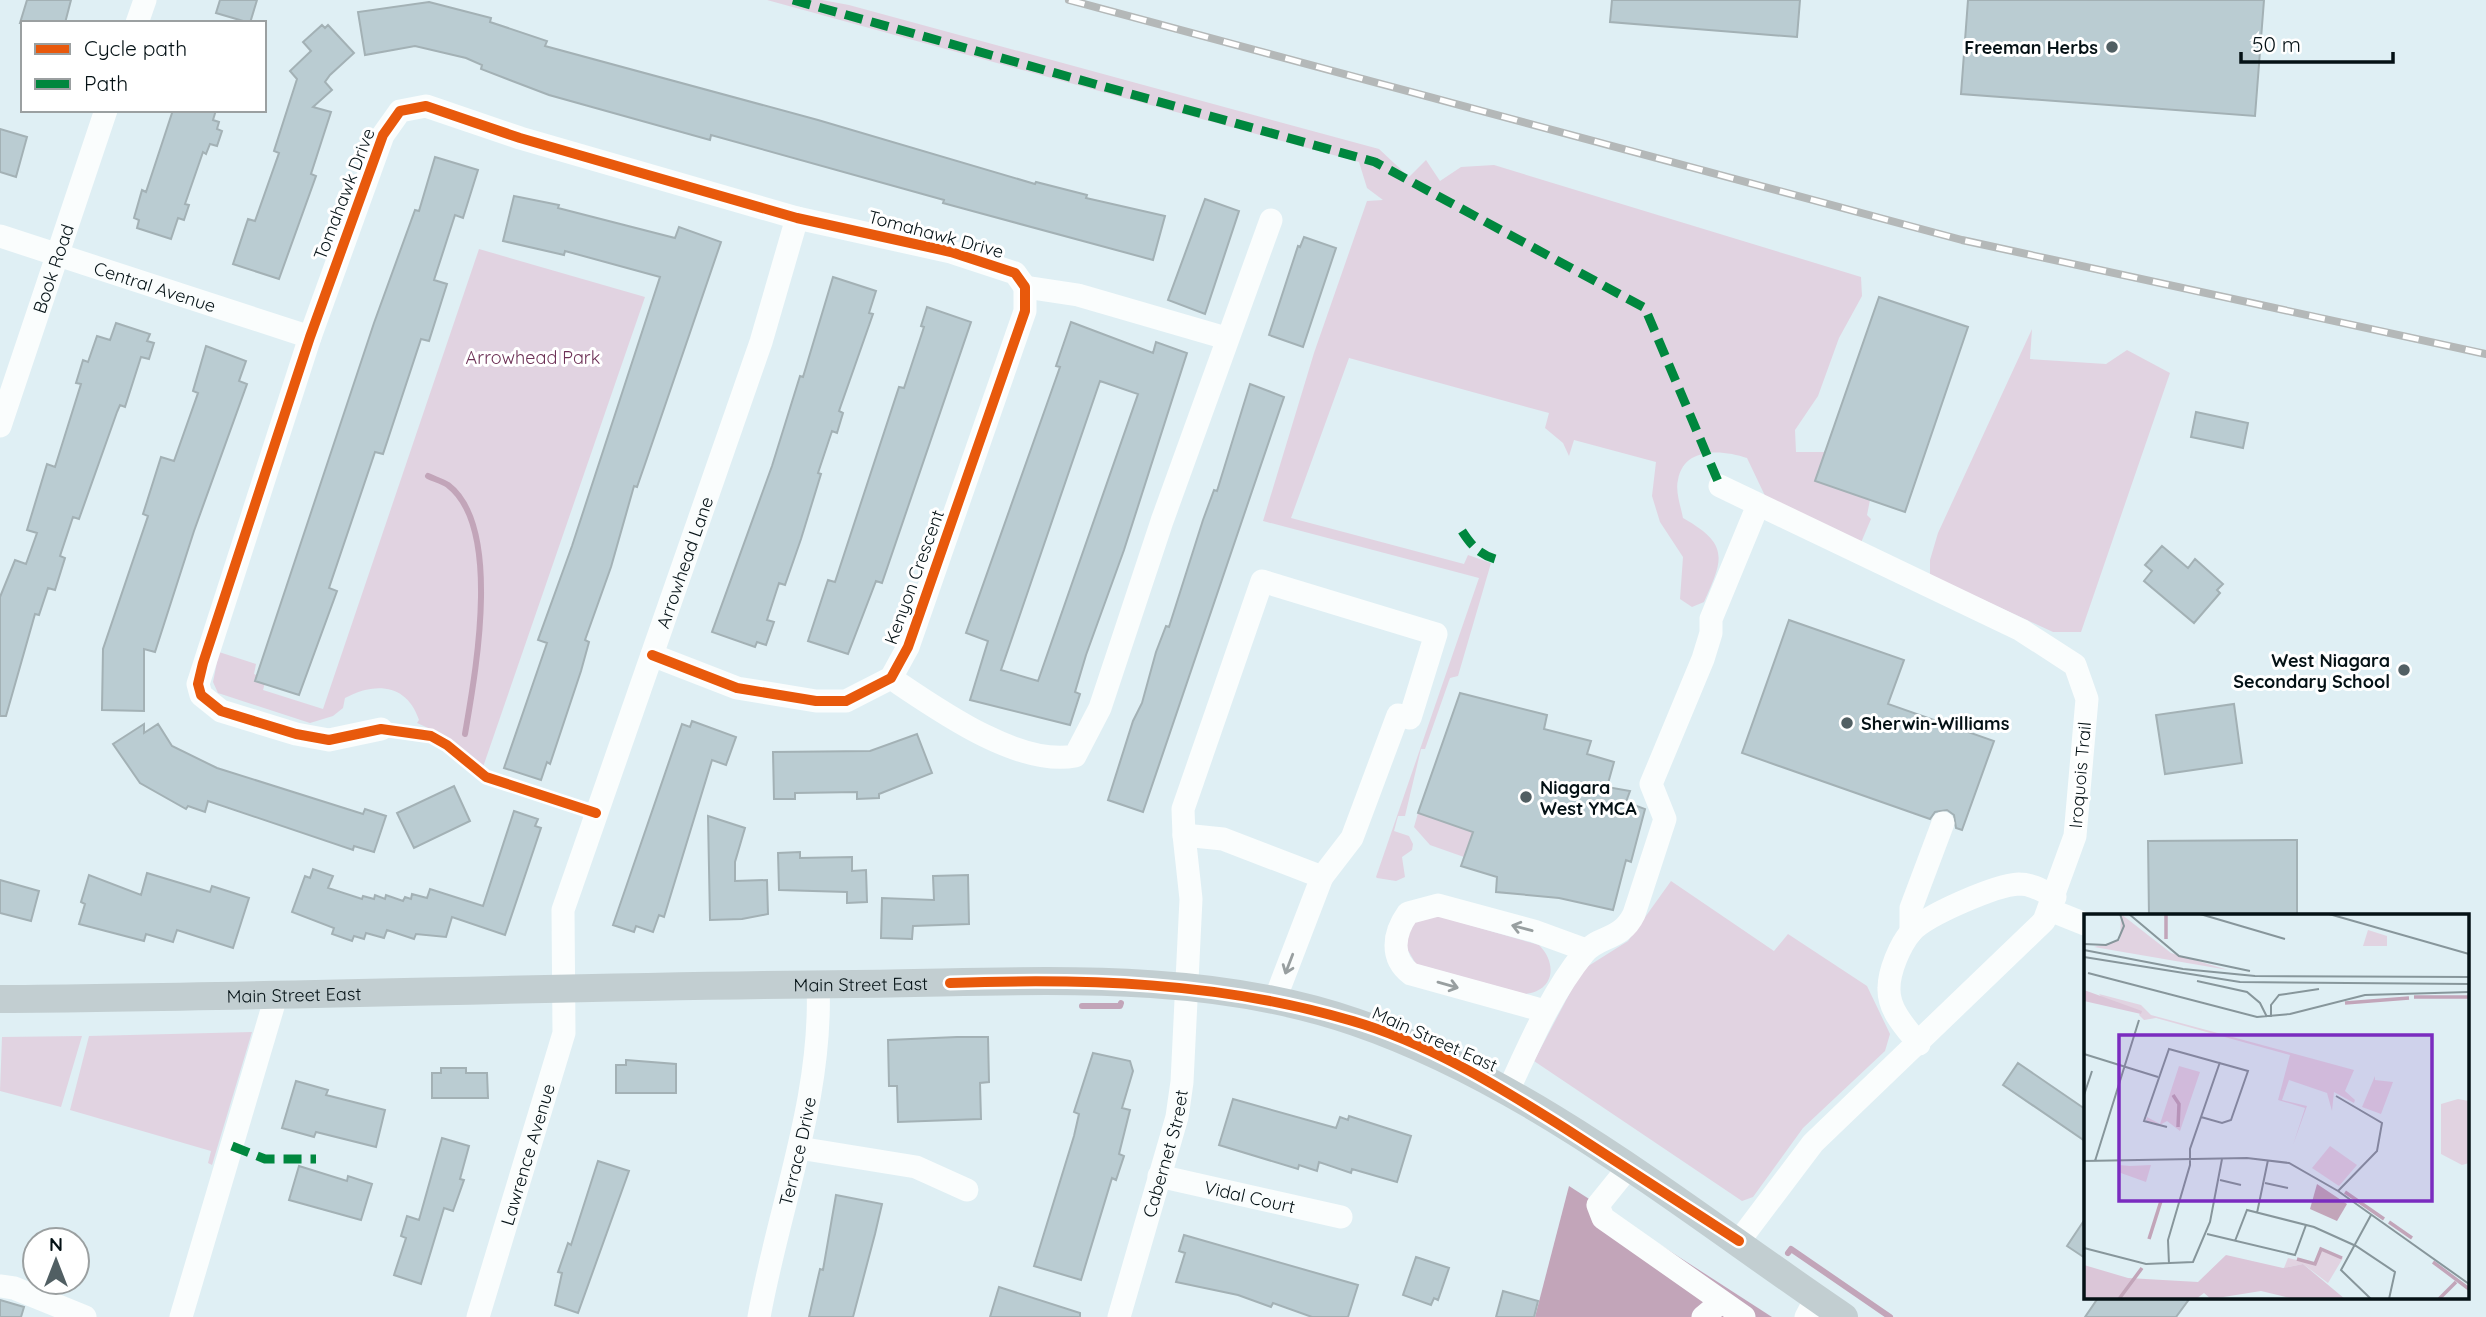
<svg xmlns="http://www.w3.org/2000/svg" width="2486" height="1317" font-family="Quicksand,sans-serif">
<rect width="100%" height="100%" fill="#dfeff4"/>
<path fill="#e1d3e1" d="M767 0H822L849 5 1379 149 1409 177 1426 160 1440 181 1461 167 1494 165 1861 277 1862 296 1839 338 1818 396 1795 430 1796 452H1825L1870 500 1867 515 1871 519 1860 545 1767 500 1747 458C1723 450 1684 446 1678 480 1675 491 1681 507 1683 518 1729 544 1724 558 1704 602L1692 607 1680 599 1683 557 1660 522 1652 496 1656 462 1574 440 1569 456 1563 443 1545 428 1549 413 1349 358 1291 518 1464 564 1468 555 1491 563 1458 676 1450 678 1425 749H1421L1405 816H1398L1394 831 1409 836 1413 844 1412 850 1402 857 1405 877 1396 881 1377 878 1376 877 1479 578 1263 521 1314 353 1367 201 1383 200 1367 188 1359 162Z
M479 249 645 297 483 767 437 732 417 723 419 720C407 683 374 682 345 698L343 708 333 716 310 723 218 693 213 682 219 652 256 664 254 674 266 679 263 690 323 709Z
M2032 329 2030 359 2106 364 2127 350 2170 373 2081 632H2053L1930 575V560L1938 533Z
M1418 813 1473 832 1464 857 1430 845 1414 827Z
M1671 881 1774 951 1788 934 1867 986 1890 1034 1885 1051 1803 1128 1753 1197 1742 1201 1534 1061 1582 970 1628 941Z
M1438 916 1539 945C1558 964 1554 991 1525 994L1416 964 1406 947 1409 930 1415 921Z
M252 1032 212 1165 208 1163 211 1151 70 1110 89 1036Z
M82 1036 61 1107 0 1091 2 1037Z"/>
<path fill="#c2a5b9" d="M1569 1186 1772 1317H1535Z"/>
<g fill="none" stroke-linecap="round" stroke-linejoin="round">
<path stroke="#c2a5b9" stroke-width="6" d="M428 476C434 479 442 481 448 485 503 527 475 675 465 734
M1082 1006H1120L1121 1003
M1788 1253 1791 1249 1890 1317"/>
</g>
<path fill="#baccd2" stroke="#a3b1b5" stroke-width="2" fill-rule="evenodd" d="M27 0H71L65 23H20Z
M220 0H257L250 23 216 13Z
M1612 0H1800L1797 37 1610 22Z
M1968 0H2264L2255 116 1961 94Z
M429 2 491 18 490 22 547 41 545 46 818 120 1035 184 1036 182 1087 195 1086 198 1165 216 1153 260 976 212 943 203 944 200 711 135 710 140 549 95 481 69 482 65 466 58 415 46 365 55 358 12Z
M322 25 325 28 328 25 354 53 330 75 325 82 332 90 313 107 331 112 311 174 316 176 279 279 233 264 248 219 255 221 279 153 274 151 297 79 290 71 311 51 303 42Z
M173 110H216L213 120 219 122 217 129 222 131 217 146 210 144 206 154 203 152 185 204 189 205 184 220 178 218 171 239 137 228 139 220 134 218 142 190 146 192Z
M0 129 27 137 16 177 0 172Z
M435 157 478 170 463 218 455 215 434 280 447 284 429 341 421 339 383 454 375 452 329 588 337 591 299 695 255 681 374 323 415 210 419 211Z
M514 196 559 205 558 208 675 238 679 227 721 242 645 464 637 487 634 486 611 567 585 640 589 642 581 671 550 764 547 762 541 780 504 768 547 643 538 640 572 546 660 277 565 251 564 255 503 241Z
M1205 199 1239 211 1205 314 1168 300Z
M1304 237 1336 248 1303 347 1269 335 1298 246 1300 247Z
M833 277 876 291 869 313 873 314 839 411 843 413 837 433 832 431 818 473 821 474 801 539 785 585 779 583 767 620 774 622 766 645 757 642 755 647 712 632 772 466 800 376 803 377Z
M1879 297 1968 327 1905 512 1815 481Z
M927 307 971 322 882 583 876 581 848 654 808 641 828 580 835 582 899 387 904 388 924 327 921 326Z
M1071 322 1153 353 1156 342 1187 353 1124 550 1086 655 1075 692 1080 694 1070 725 970 700 988 641 966 633 1060 367 1056 366ZM1100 381 1138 394 1038 681 1001 670Z
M116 323 150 334 147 341 154 343 149 359 141 357 125 407 120 405 117 412 79 519 73 517 60 556 65 558 55 590 48 588 39 615 35 614 6 716H0V597L15 560 26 564 37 533 27 530 47 464 55 467 81 384 76 383 83 360 88 362 97 336 110 340Z
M206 346 246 361 239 381 247 384 194 531 155 652 144 649V711L102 710 103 649 148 516 143 514 161 457 174 461 198 393 193 391Z
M1250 384 1284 397 1143 812 1108 800 1133 721 1142 703 1156 652 1166 626 1169 627 1203 520 1214 490 1217 491Z
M2196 412 2248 423 2243 448 2191 437Z
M2162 546 2188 568 2195 559 2223 584 2217 590 2220 593 2194 623 2144 581 2152 571 2145 565Z
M1789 620 1904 660 1888 704 1994 741 1962 830 1956 828 1954 815 1947 810 1935 812 1930 819 1742 753Z
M1460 693 1547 715 1544 729 1591 741 1587 754 1614 762 1607 787 1630 791 1626 802 1645 809 1631 862 1626 860 1613 910 1559 898 1496 892 1497 877 1461 866 1473 832 1418 813Z
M2234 704 2242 763 2165 774 2156 715Z
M692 721 736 737 726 765 712 760 664 917 659 915 653 932 636 926 634 932 613 925 682 724 690 727Z
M144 724V733L158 724 172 746 217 768 363 814 365 809 386 816 374 852 354 846 353 850 208 801 205 812 188 806 186 809 140 783 113 744Z
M917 734 932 773 879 794V798L857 799V792L795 793V799H774L773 752 870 751Z
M454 786 470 821 414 848 397 813Z
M514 811 538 819 535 826 541 828 505 935 452 917 446 937 416 934 414 939 387 930 384 938 366 933 364 939 354 936 352 941 332 934 334 928 292 912 305 876 310 878 313 869 333 876 328 888 362 899 363 896 374 899 375 895 385 899 386 895 403 901 405 897 411 899 412 894 427 898 430 889 483 906Z
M708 816 745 828 735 862V881L767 880 768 914 742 919 710 920Z
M2297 840V916H2149L2148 841Z
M800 852V858L852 857V871L866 870 867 902 847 903V892L779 890 778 853Z
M147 873 210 892 212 886 249 898 233 948 177 930 173 942 146 934 144 941 79 924 85 904 81 902 89 875 141 895Z
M968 875 969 924 913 926 912 939 881 938 882 898 934 900 933 876Z
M0 880 39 891 31 921 0 913Z
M957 1037H988L989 1082 980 1083 981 1119 898 1122 897 1086H889L888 1040Z
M1093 1053 1130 1061 1133 1071 1122 1108 1130 1110 1119 1154 1124 1156 1116 1180 1112 1178 1081 1280 1034 1266 1074 1136 1079 1114 1074 1112Z
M626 1060 676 1064V1093H616V1065H626Z
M2018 1063 2085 1109V1141L2003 1085Z
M441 1068H466V1073H487L488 1098H432V1073H441Z
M296 1081 328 1090 326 1095 385 1110 376 1147 316 1132 314 1137 282 1128Z
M1233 1099 1336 1128 1340 1117 1348 1120 1349 1116 1411 1136 1397 1182 1352 1169 1351 1173 1319 1162 1317 1171 1299 1165 1298 1169 1219 1145Z
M442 1138 469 1146 460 1179 464 1180 453 1211 444 1208 421 1284 394 1275 406 1238 401 1236 407 1216 419 1220Z
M598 1161 629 1171 578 1313 555 1305 562 1273 558 1272 568 1243 571 1245Z
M299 1166 347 1181 348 1176 372 1184 361 1220 289 1200Z
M836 1195 882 1204 875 1234 853 1317H809L820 1269 823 1270Z
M2085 1219V1258L2067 1246Z
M1184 1235 1358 1285 1348 1317H1312L1273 1303 1271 1307 1238 1295 1176 1282 1185 1253 1179 1251Z
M1416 1257 1449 1268 1438 1300 1434 1298 1431 1305 1403 1295Z
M999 1287 1080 1313V1317H990Z
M1503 1291 1538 1301 1534 1317H1496Z
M2098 1298H2190L2176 1317H2085Z
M0 1300 24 1307 21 1317H0Z"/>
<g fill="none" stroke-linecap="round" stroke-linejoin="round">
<g stroke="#fafdfd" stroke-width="23">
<path d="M137 23 145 0"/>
<path id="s1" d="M0 236 310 337"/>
<path d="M1025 287 1078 295 1226 338"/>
<path id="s2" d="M0 426 106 110"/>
<path d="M1720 486 2021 630 2075 665 2087 699 2075 836 2044 921 1813 1143 1739 1241"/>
<path d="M652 655 737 688 816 701H846L891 678 908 647 1025 311V287"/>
<path d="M891 678C937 709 1018 767 1075 756L1100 708 1162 521 1271 220"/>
<path d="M381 729 329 740 296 734 221 711 201 695 198 684 310 337 383 135 400 111 426 106 520 138 797 218 951 252 1015 273 1025 287"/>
<path d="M1184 835 1183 809 1262 581 1436 634 1410 718 1398 715 1352 838 1322 877"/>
<path d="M2050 910 2085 924"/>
<path d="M1911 932V908L1943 823"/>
<path d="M1545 1011 1411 974C1390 958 1393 934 1408 913L1438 905 1534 931 1586 950"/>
<path d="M1919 1044C1906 1028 1888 1010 1889 988 1889 971 1900 945 1911 932 1926 915 1996 885 2019 884 2032 884 2043 891 2055 897"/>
<path d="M1507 1093C1530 1044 1550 995 1584 953 1599 935 1621 941 1634 914L1665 819 1651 784 1703 659 1711 633V619L1758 505"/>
<path d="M799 1148 916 1167 967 1190"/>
<path d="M1628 1168 1598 1205 1603 1218 1744 1317"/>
<path id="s3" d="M1159 1176 1341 1217"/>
<path d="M0 1286 14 1288 85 1317"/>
<path d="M181 1317 277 993"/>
<path id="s4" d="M478 1317 564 1033 563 910 761 342 797 218"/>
<path id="s5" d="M759 1317C779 1206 823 1098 818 984"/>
<path id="s6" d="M1119 1317 1177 1117 1182 1082 1191 899 1184 835 1223 839 1322 877 1274 1002"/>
<path d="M1703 1317 1721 1302"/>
<path d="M1806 1317 1816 1298"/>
</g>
<path stroke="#c2ced1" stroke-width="28" id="s7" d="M0 999C285 997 570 986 854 984 1021 983 1195 967 1355 1022 1533 1083 1690 1213 1844 1317"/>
<defs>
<path id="rail" d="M1069 0 1962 240 2486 354"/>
</defs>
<use href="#rail" stroke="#b4b8b8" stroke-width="8"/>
<use href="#rail" stroke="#fff" stroke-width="5" stroke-dasharray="16" stroke-linecap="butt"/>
<path stroke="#00873e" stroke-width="9" stroke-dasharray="18 9" stroke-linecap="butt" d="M793 0 1375 162 1645 308 1720 486
M1462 531C1471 545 1479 554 1495 559
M232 1146 265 1159H316"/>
<defs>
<path id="cycleway" d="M596 813 486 777 447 745 431 736 381 729 329 740 296 734 221 711 201 695 198 684 203 663 310 337 383 135 400 111 426 106 520 138 797 218 951 252 1015 273 1025 287V311L908 647 891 678 846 701H816L737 688 652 655
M950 983C1085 978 1219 982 1349 1020 1427 1042 1498 1086 1566 1129 1624 1166 1681 1204 1739 1241"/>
</defs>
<use href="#cycleway" stroke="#fff" stroke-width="15"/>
<use href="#cycleway" stroke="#e8590c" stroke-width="10"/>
</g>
<defs><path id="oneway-shaft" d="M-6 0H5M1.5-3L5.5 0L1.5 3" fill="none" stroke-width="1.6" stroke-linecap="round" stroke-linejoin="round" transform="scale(1.75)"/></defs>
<g stroke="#989fa0">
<use href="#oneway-shaft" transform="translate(1522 928) rotate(-165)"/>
<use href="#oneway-shaft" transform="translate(1289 964) rotate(111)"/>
<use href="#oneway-shaft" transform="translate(1448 985) rotate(16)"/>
</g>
<g fill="#515f63" stroke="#fff" stroke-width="2.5">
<circle cx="2112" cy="47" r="7"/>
<circle cx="2404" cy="670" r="7"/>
<circle cx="1847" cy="723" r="7"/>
<circle cx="1526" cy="797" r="7"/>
</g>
<g text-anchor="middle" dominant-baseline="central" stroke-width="6" stroke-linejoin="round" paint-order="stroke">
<g font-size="18" font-weight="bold" fill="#041115" stroke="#fff" text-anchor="end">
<text x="2098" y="47">Freeman Herbs</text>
<text x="2390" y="660">West Niagara<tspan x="2390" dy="21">Secondary School</tspan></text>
<text x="1861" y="723" text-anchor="start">Sherwin-Williams</text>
<text x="1540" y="787" text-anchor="start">Niagara<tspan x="1540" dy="21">West YMCA</tspan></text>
</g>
<g font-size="18" fill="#041115" stroke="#fff">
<text transform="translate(344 194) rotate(-69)">Tomahawk Drive</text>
<text transform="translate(936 234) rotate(15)">Tomahawk Drive</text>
<text stroke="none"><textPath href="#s2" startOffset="166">Book Road</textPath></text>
<text stroke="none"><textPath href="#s1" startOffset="163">Central Avenue</textPath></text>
<text stroke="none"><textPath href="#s4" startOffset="788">Arrowhead Lane</textPath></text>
<text transform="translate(914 577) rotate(-70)">Kenyon Crescent</text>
<text transform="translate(2080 775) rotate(-85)">Iroquois Trail</text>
<text stroke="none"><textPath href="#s7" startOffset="861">Main Street East</textPath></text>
<text stroke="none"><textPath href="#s7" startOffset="294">Main Street East</textPath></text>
<text transform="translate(1435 1039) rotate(24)">Main Street East</text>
<text stroke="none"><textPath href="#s5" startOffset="170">Terrace Drive</textPath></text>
<text stroke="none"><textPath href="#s4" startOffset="170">Lawrence Avenue</textPath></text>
<text stroke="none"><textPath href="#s6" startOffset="170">Cabernet Street</textPath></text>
<text stroke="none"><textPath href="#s3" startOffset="93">Vidal Court</textPath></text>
</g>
<g font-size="18" fill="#6d3156" stroke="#fff">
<text x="533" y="357">Arrowhead Park</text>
</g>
</g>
<g transform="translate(2084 914)">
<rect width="385" height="385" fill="#dfeff4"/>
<path d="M37 0 87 39 144 56 10 33 36 26ZM284 16 303 22V32H279ZM15 80 57 91 67 101 270 156 261 177 271 186 270 189 250 178 248 197 243 179 205 166 198 186 223 192 209 231 221 194 194 186 206 141 72 104 60 106 55 101 57 97 20 86ZM95 152 116 158 96 217 83 207 74 212 62 207 63 203 76 210ZM291 162V166L309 168 297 200 278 193ZM374 185 385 187V249L378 251 357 240V190ZM246 232 273 251 255 272 228 254ZM35 251 46 252 67 251 62 268 34 258ZM236 333 259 344 244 369 219 350 200 354 204 344 231 350Z" fill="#e1d3e1"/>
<path d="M0 76 58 97 57 100 0 87ZM142 341 199 354 219 350 261 385H210L177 377 127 385 120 379 112 385H0V351L44 364 114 368Z" fill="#dbc6d8"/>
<path d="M233 270 263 290 253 307 226 295Z" fill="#c2a5b9"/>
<path fill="none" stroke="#c2a5b9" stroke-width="3.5" d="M82 25V1M330 83H385M261 89 325 84M89 181 95 190 94 213M261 278 300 305M305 308 328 324M65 325 77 287M213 345 231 350 237 335 258 344M349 348 385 375M35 385 58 354M355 385 372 368"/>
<path fill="none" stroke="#87969b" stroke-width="2" d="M45 0 95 42 166 57M116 0 201 25M245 0 385 40M0 30 22 31 34 26 40 12 36 0M0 36 99 55 171 62 385 63M0 43 156 68 385 70M4 59 173 103 206 100 281 81 385 78M113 67 163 78 176 89 183 103M187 103V91L195 81 235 75M0 140 74 163M0 181 8 157M252 182 298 209 293 237 254 277M83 213 60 207 85 135 164 157 147 206 138 209 117 203M0 247 163 244 205 249 254 277 385 370M11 247 55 106M136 266 157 271M181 269 204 274M173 299 184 246M123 320 211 341 222 311M151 327 163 296 230 313 272 332 311 358 305 385M0 334 62 350 109 348 126 308 138 245M85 350 84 326 106 251V235L136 148M287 385 257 356 287 301"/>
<path fill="#7b2cbf" fill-opacity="0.15" stroke="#7b2cbf" stroke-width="3.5" d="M35 121H348V287H35Z"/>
<rect width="385" height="385" fill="none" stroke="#041115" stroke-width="3.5"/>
</g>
<rect x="21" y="21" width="245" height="91" fill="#ffffff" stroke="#9ba0a1" stroke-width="2"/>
<rect x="35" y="44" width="35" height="10" fill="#e8590c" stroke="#9ba0a1" stroke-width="2"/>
<text x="84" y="56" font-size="21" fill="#041115">Cycle path</text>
<rect x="35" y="79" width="35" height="10" fill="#00873e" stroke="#9ba0a1" stroke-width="2"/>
<text x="84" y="91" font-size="21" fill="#041115">Path</text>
<g transform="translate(56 1261)"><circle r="33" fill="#ffffff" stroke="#9ba0a1" stroke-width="2"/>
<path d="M0-5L12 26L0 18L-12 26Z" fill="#515f63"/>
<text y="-10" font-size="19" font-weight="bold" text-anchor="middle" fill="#041115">N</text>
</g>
<path d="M2241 52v10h152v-10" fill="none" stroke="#041115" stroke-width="3.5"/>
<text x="2252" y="52" font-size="21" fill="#041115" stroke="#ffffff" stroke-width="5" paint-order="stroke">50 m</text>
</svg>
